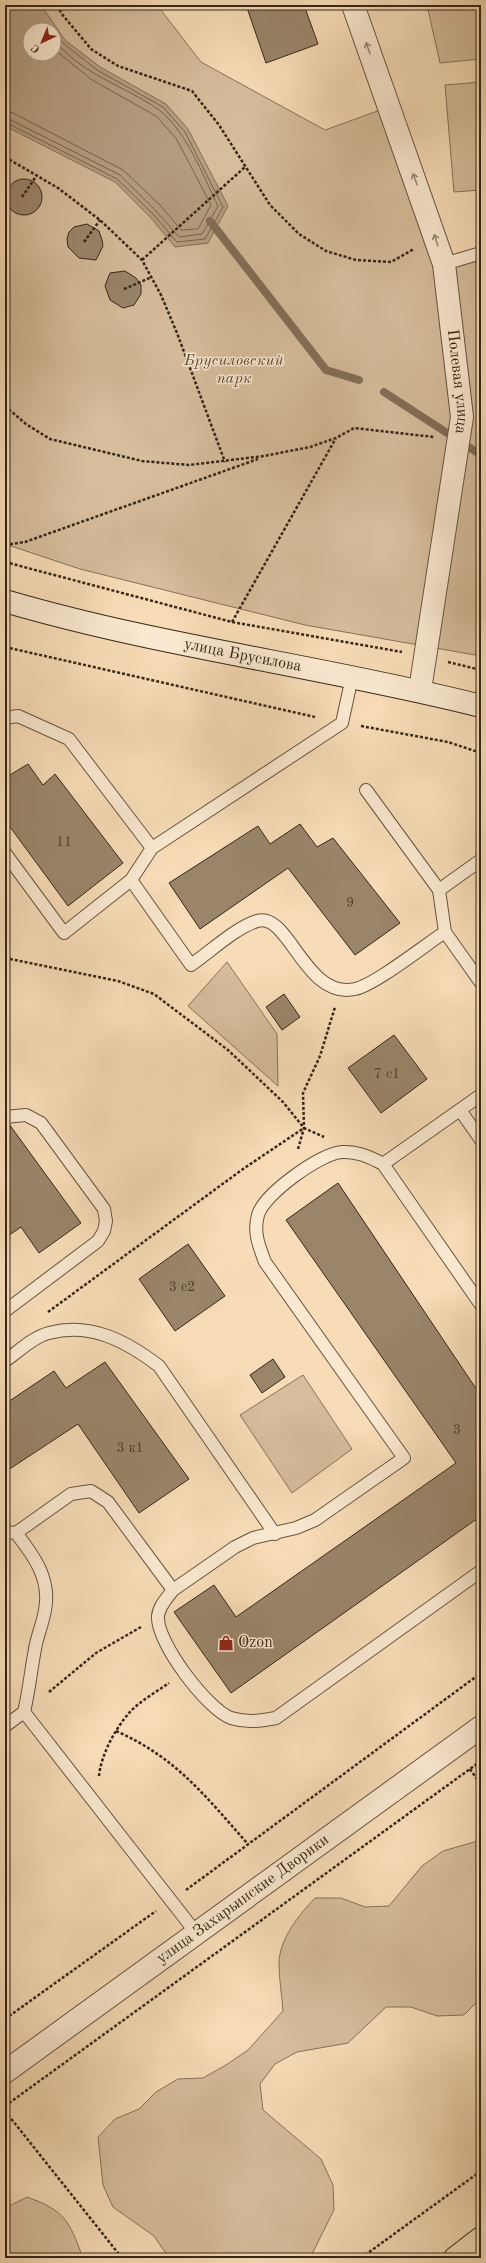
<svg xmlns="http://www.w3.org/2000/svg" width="486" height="2263" font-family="'Old Standard TT',serif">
<rect width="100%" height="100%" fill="#f7dcb7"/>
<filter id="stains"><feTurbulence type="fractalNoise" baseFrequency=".005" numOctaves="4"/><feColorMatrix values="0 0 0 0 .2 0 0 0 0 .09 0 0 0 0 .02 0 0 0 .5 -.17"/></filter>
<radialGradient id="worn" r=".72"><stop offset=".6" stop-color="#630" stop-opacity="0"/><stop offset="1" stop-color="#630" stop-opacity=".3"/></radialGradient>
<path fill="#d6bd9c" stroke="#86725a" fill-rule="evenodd" d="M5 5H157L201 62 325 130 383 109 439 267 481 256V656L305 625 80 569 5 544ZM30 30H54V54H30Z
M427 5H481V59L440 63Z
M481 82V190L454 192 445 85Z
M227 962 277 1034 278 1086 188 1006Z
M303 1375 352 1449 292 1493 240 1415Z
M481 1840V1998L464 2015 437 2016 411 2007H386L348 2043 297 2052 275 2064 260 2084 263 2110 321 2159 333 2185 334 2210 310 2258H169L154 2236 113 2207 103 2185 98 2137 115 2119 139 2109 156 2092 178 2079 203 2078 226 2065 248 2050 283 2011C282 1995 279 1980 279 1964 279 1939 299 1915 315 1898H341L365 1907 389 1906 422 1866 443 1851Z
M27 2197C66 2211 69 2221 83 2258H5V2208Z"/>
<path fill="#b59e81" stroke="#826e57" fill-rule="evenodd" d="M5 5H41L65 40 100 67 166 104 188 129 228 206 208 243 175 247 150 217 115 182 5 126ZM30 30H54V54H30Z"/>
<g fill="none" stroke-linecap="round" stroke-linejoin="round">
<path stroke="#76624c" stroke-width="1" d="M5 111 13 113 123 170 161 206 181 230 198 229 211 205 176 138 156 116 92 80 54 49
M5 117 120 175 156 211 179 237 202 234 218 206C204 177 185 129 159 110 126 86 79 74 54 39
M5 122 117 179 153 214 177 242 205 239 223 207 185 132 163 107 97 70 63 43 54 31"/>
<path stroke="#826e57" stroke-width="8" d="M210 221 326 370 359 380
M384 392 481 455"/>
</g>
<path fill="#9a856b" stroke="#362718" d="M246 5H304L318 44 266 63Z
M6 197a18 18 0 1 1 36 0a18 18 0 1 1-36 0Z
M87 224 99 231 102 240 103 246 96 260 79 258 68 247 67 239 69 232 74 227Z
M125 271 136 278 141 285V294L134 305 123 308 110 300 105 286 110 273Z
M28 764 43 785 55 774 123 863 68 906 5 820V778Z
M300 824 317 847 333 838 400 923 355 955 288 868 200 929 169 883 258 826 270 844Z
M284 994 300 1017 282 1030 266 1007Z
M394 1035 427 1079 381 1113 348 1068Z
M5 1124H9L81 1223 39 1253 21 1227 5 1238Z
M338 1183 481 1396V1516L231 1693 174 1612 214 1585 236 1617 456 1463 286 1220Z
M188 1244 225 1296 175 1331 139 1279Z
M273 1359 285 1377 262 1393 250 1375Z
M105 1362 189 1479 139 1513 78 1424 5 1472V1404L54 1371 66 1388Z"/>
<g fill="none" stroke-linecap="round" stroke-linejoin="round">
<defs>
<path id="lane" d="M444 264 481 253
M5 718 18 716 69 739 152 848
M366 790 439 890 445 932 481 983
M5 853 64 933 131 880 152 848 342 723 352 677
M131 880 191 965C210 952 235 928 257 921 289 911 305 1000 355 989 375 985 425 945 445 932
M439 890 481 860
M460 1110 481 1140
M5 1117 26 1115 41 1123 104 1209 106 1221 104 1231 98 1241 5 1311
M383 1164 481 1095
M5 1361C18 1352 33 1337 49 1333 91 1322 126 1341 159 1366L275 1534
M5 1532 16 1533 71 1494 91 1491 108 1502 173 1590C167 1598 159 1606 158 1616 156 1642 207 1709 231 1718 247 1723 260 1721 276 1718L481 1571
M16 1533C34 1556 51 1579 45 1610 43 1623 37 1636 35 1649 31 1670 29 1691 24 1712L197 1934
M173 1590 235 1547 253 1538 296 1528 315 1520 404 1458 265 1262C259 1246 253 1232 258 1215 264 1194 321 1153 342 1152 357 1151 370 1157 383 1164L481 1305
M5 1726 24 1712"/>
<g id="street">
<path id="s1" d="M353 5 444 264 462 417 420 690"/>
<path id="s2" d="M5 2072 481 1727"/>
</g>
<g id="secondary">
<path id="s3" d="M5 601C161 647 323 666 481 706"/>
</g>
<path id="primary" d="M455 2258 481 2238"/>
</defs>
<use href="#lane" stroke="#665440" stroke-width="14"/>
<use href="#street" stroke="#665440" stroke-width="24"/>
<use href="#secondary" stroke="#362718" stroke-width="24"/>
<use href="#primary" stroke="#362718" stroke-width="24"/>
<path stroke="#362718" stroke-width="2.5" stroke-dasharray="3 2" stroke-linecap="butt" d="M58 5 61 13 91 49 118 66 192 91 219 125 270 205 299 234 326 251 356 260 391 262 414 249
M5 157 58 188 100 220 142 260 161 295 177 333 225 462
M22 197 37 175
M84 242 100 220
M142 260 245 167
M124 289 152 277
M5 406 26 424 50 439 142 461 189 465 264 456 310 447 336 438 354 428 434 437
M5 545 25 542 258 459
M5 562 232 622 402 652
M232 622 336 438
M5 647 315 717
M448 662 481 670
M361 726 448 742 481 753
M5 958 118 981 154 994 228 1050 283 1102 304 1128 324 1137
M298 1149 304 1128 303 1093 320 1056 335 1007
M48 1312 243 1169 304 1128
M49 1692 96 1653 141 1627
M116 1731C177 1758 205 1796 248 1844
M470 1769 481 1785
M99 1776C101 1755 115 1729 129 1713 140 1701 156 1692 169 1683
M186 1890 481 1673
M5 2019 156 1911
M5 2106 481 1761
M5 2111 122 2258
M361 2258 481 2171"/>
<use href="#lane" stroke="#fae8d0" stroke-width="12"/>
<use href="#street" stroke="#fae8d0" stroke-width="22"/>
<use href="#secondary" stroke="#fae8d0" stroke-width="22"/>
<use href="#primary" stroke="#f7dcb7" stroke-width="22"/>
</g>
<defs><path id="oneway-shaft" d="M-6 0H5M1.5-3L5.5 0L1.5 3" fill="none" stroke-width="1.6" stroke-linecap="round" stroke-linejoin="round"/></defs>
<g stroke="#988874">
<use href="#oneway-shaft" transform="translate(368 48) rotate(-109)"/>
<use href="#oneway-shaft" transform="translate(415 179) rotate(-110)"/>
<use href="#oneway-shaft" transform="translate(436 240) rotate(-108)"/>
</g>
<defs>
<symbol id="shop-bare" viewBox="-9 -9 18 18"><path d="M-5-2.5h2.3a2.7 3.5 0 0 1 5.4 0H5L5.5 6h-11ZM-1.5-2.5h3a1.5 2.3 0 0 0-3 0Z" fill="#8f2418" stroke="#fae8d0" stroke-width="2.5" paint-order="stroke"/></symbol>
</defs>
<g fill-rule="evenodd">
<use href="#shop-bare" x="215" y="1632" width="22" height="22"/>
</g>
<g text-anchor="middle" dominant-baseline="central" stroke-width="3" stroke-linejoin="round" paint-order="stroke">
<g font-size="14" fill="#4f3e2d">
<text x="64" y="842">11</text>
<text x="350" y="903">9</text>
<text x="387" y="1074">7 с1</text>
<text x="182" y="1287">3 с2</text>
<text x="457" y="1430">3</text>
<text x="130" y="1448">3 к1</text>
</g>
<g font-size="16" font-style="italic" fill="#5e4c39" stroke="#fae8d0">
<text x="234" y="361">Брусиловский<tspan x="234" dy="18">парк</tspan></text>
</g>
<g font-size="16" fill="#362718" stroke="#fae8d0">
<text stroke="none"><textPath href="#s1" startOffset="393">Полевая улица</textPath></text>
<text stroke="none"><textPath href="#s3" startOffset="244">улица Брусилова</textPath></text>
<text stroke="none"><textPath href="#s2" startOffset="294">улица Захарьинские Дворики</textPath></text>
</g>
<g font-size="16" fill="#362718" stroke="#fae8d0" text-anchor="start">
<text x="238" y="1643">Ozon</text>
</g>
</g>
<rect width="486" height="2263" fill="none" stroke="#f7dcb7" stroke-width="20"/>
<rect x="6" y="6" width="474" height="2251" fill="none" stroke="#362718" stroke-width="2"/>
<rect x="10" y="10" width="466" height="2243" fill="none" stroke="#362718"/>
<g transform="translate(42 42) rotate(224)"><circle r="19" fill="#fae8d0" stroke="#ac9b86"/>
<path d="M0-3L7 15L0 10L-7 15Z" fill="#8f2418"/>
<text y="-6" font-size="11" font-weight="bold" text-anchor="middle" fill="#362718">С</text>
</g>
<rect width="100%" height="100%" filter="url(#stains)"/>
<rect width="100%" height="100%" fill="url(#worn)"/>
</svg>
